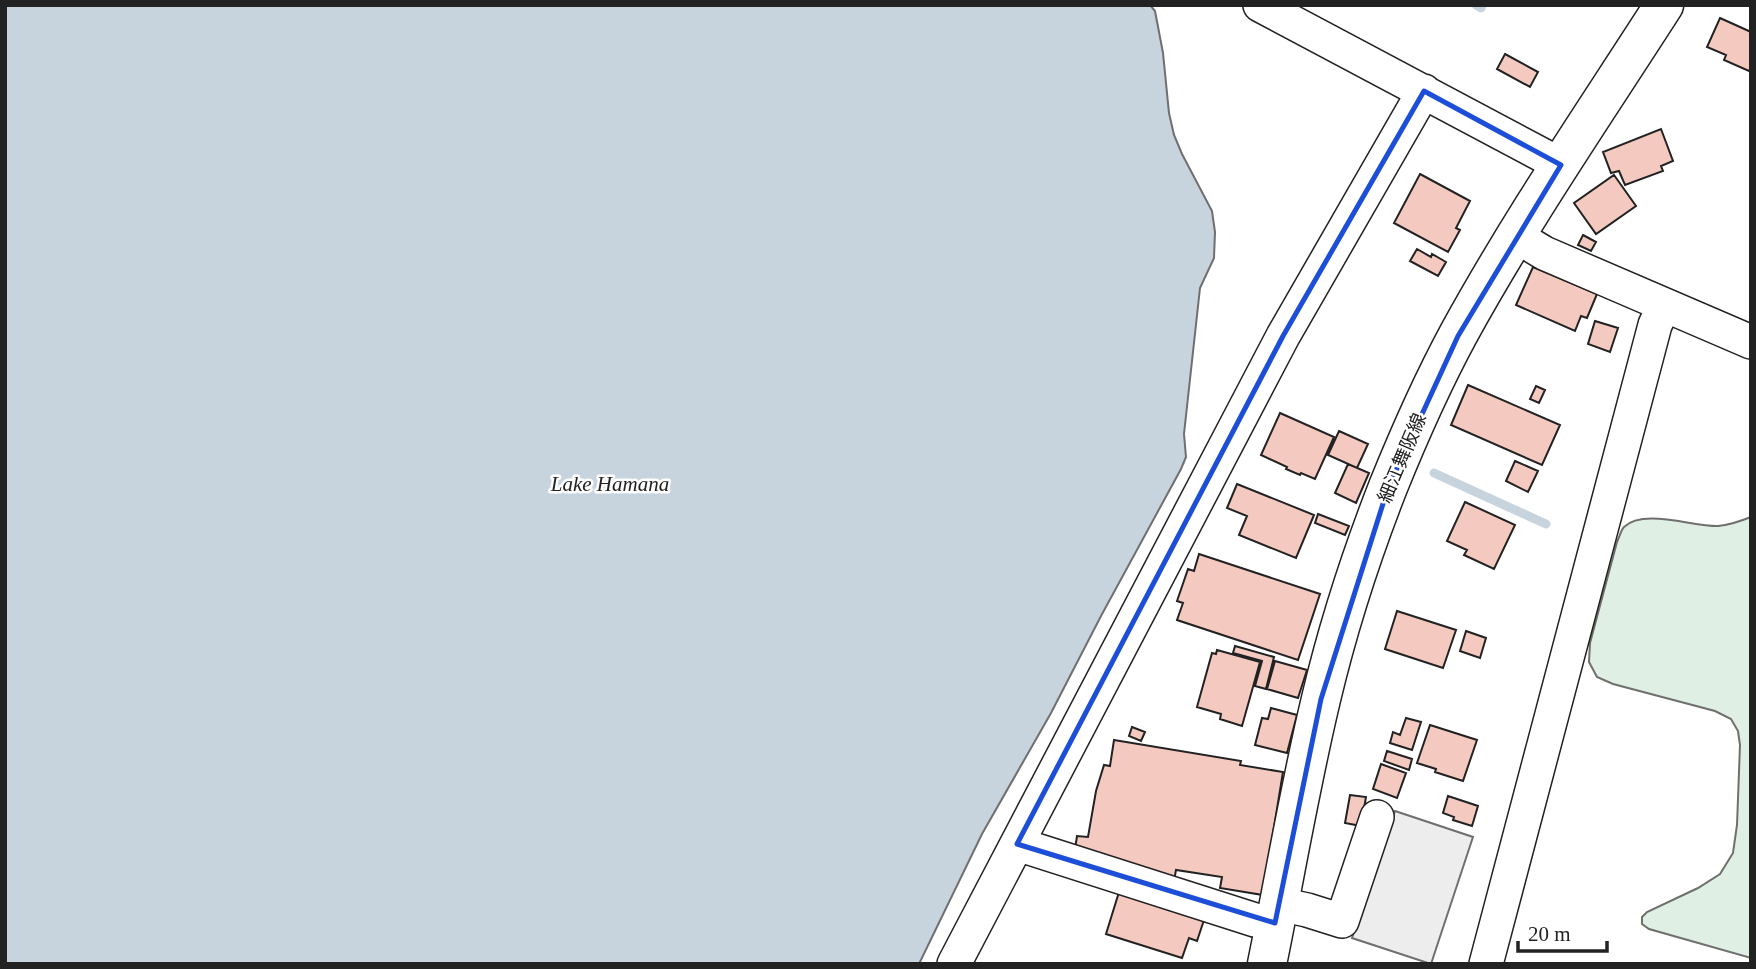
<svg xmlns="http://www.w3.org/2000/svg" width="1756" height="969" font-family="'Times New Roman','Noto Sans JP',serif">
<rect width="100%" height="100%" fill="#fff"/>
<path fill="#e0efe3" stroke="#6f6f6f" stroke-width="2" d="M1751 517V958L1649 929 1642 924V917L1647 912 1698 888 1720 874 1733 853 1737 825 1740 745 1738 731 1731 719 1715 711 1613 684 1597 677 1589 662 1590 643 1617 542C1619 538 1621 530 1624 527 1643 508 1694 527 1718 526 1729 525 1741 521 1751 517Z"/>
<path fill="#ededed" stroke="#6f6f6f" stroke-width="2" d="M1395 811 1473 837 1431 964 1352 938Z"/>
<path fill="#c7d3dd" stroke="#6f6f6f" stroke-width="2" d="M5 5H1150L1155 11 1163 53 1169 113 1174 135 1182 154 1212 211 1215 232 1214 258 1200 288 1184 434 1186 457 1181 469 1101 616 1051 713 982 834 919 964H5Z"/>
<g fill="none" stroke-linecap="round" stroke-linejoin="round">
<path stroke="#c7d3dd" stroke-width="9" d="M1476 5 1481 8 1482 5
M1434 473 1546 524"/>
</g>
<path fill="#f3c9c0" stroke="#222" stroke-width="2" d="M1720 18 1751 32V68L1749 71 1724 60 1726 55 1707 47Z
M1505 54 1538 72 1530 87 1497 69Z
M1661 129 1673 161 1661 166 1663 171 1625 185 1619 171 1611 173 1603 152Z
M1420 174 1470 201 1456 228 1460 230 1448 252 1394 223Z
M1614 175 1636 206 1596 234 1574 203Z
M1583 235 1596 242 1591 251 1578 245Z
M1417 249 1431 257 1432 254 1446 262 1438 276 1410 261Z
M1533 267 1597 294 1587 318 1581 316 1575 331 1516 305Z
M1595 321 1618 328 1610 352 1588 344Z
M1468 385 1560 425 1542 465 1451 425Z
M1536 386 1545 390 1539 403 1530 399Z
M1280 413 1334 437 1315 479 1301 473 1300 475 1286 469 1287 467 1261 455Z
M1339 431 1368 444 1357 468 1328 455Z
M1515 461 1538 471 1528 492 1506 481Z
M1348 464 1369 473 1356 503 1335 493Z
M1237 484 1314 515 1296 558 1239 535 1247 516 1227 508Z
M1465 502 1515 525 1494 569 1464 555 1467 550 1447 541Z
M1318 514 1349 526 1345 535 1315 523Z
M1199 554 1320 594 1298 660 1177 620 1183 603 1177 601 1188 569 1194 571Z
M1397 611 1456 630 1443 668 1385 649Z
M1466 631 1486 638 1480 658 1460 651Z
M1235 646 1274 657 1266 689 1255 686 1262 661 1233 653Z
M1217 650 1260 662 1242 726 1220 719 1221 714 1197 707 1212 653 1216 654Z
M1275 661 1307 670 1298 698 1267 689Z
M1271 708 1297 715 1287 753 1255 745 1262 718 1268 719Z
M1406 718 1421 722 1412 750 1390 743 1393 732 1400 735Z
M1430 725 1477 740 1463 781 1435 772 1436 769 1417 763Z
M1132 727 1145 732 1141 741 1129 736Z
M1114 740 1241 761 1240 765 1283 772 1263 895 1220 888 1222 877 1176 870 1174 881 1075 849 1077 836 1088 837 1096 791 1104 765 1110 766Z
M1387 751 1412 759 1409 770 1384 761Z
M1381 764 1406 773 1397 798 1373 789Z
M1350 795 1366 797 1361 826 1345 823Z
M1448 796 1478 806 1472 826 1453 820 1454 817 1443 813Z
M1119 892 1204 920 1197 941 1189 938 1182 958 1106 934Z"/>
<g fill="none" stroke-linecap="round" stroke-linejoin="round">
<defs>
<path id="minor" d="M1260 5 1561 165
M1516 236 1544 253 1751 342
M1017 844 1255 920 1275 923
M1279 904 1307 910 1342 921 1377 817
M954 964 1283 336 1424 91
M1486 964 1655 325 1664 305"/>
<path id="major" d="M1267 964C1285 876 1300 786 1321 699 1338 627 1361 556 1388 487 1409 435 1432 383 1459 333 1521 220 1594 114 1664 5"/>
</defs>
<use href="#minor" stroke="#222" stroke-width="36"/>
<use href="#major" stroke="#222" stroke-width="41"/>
<use href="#minor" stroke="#fff" stroke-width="33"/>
<use href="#major" stroke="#fff" stroke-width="38"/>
</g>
<path fill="none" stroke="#1d4ed8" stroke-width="5" stroke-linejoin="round" d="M1424 91 1561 165 1458 336 1388 488 1321 699 1275 923 1017 844 1283 336Z"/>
<g text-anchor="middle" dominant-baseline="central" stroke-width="5" stroke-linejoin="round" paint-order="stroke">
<g font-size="19" fill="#222" stroke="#fff">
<text transform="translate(1402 458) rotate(-67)">細江舞阪線</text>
</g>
<g font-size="21" font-style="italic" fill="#222" stroke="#fff">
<text x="610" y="484">Lake Hamana</text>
</g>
</g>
<rect width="1756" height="969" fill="none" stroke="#222222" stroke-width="14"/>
<path d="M1518 941v10h89v-10" fill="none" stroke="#222222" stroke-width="3.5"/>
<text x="1528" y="941" font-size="21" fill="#222222" stroke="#ffffff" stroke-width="5" paint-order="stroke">20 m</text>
</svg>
